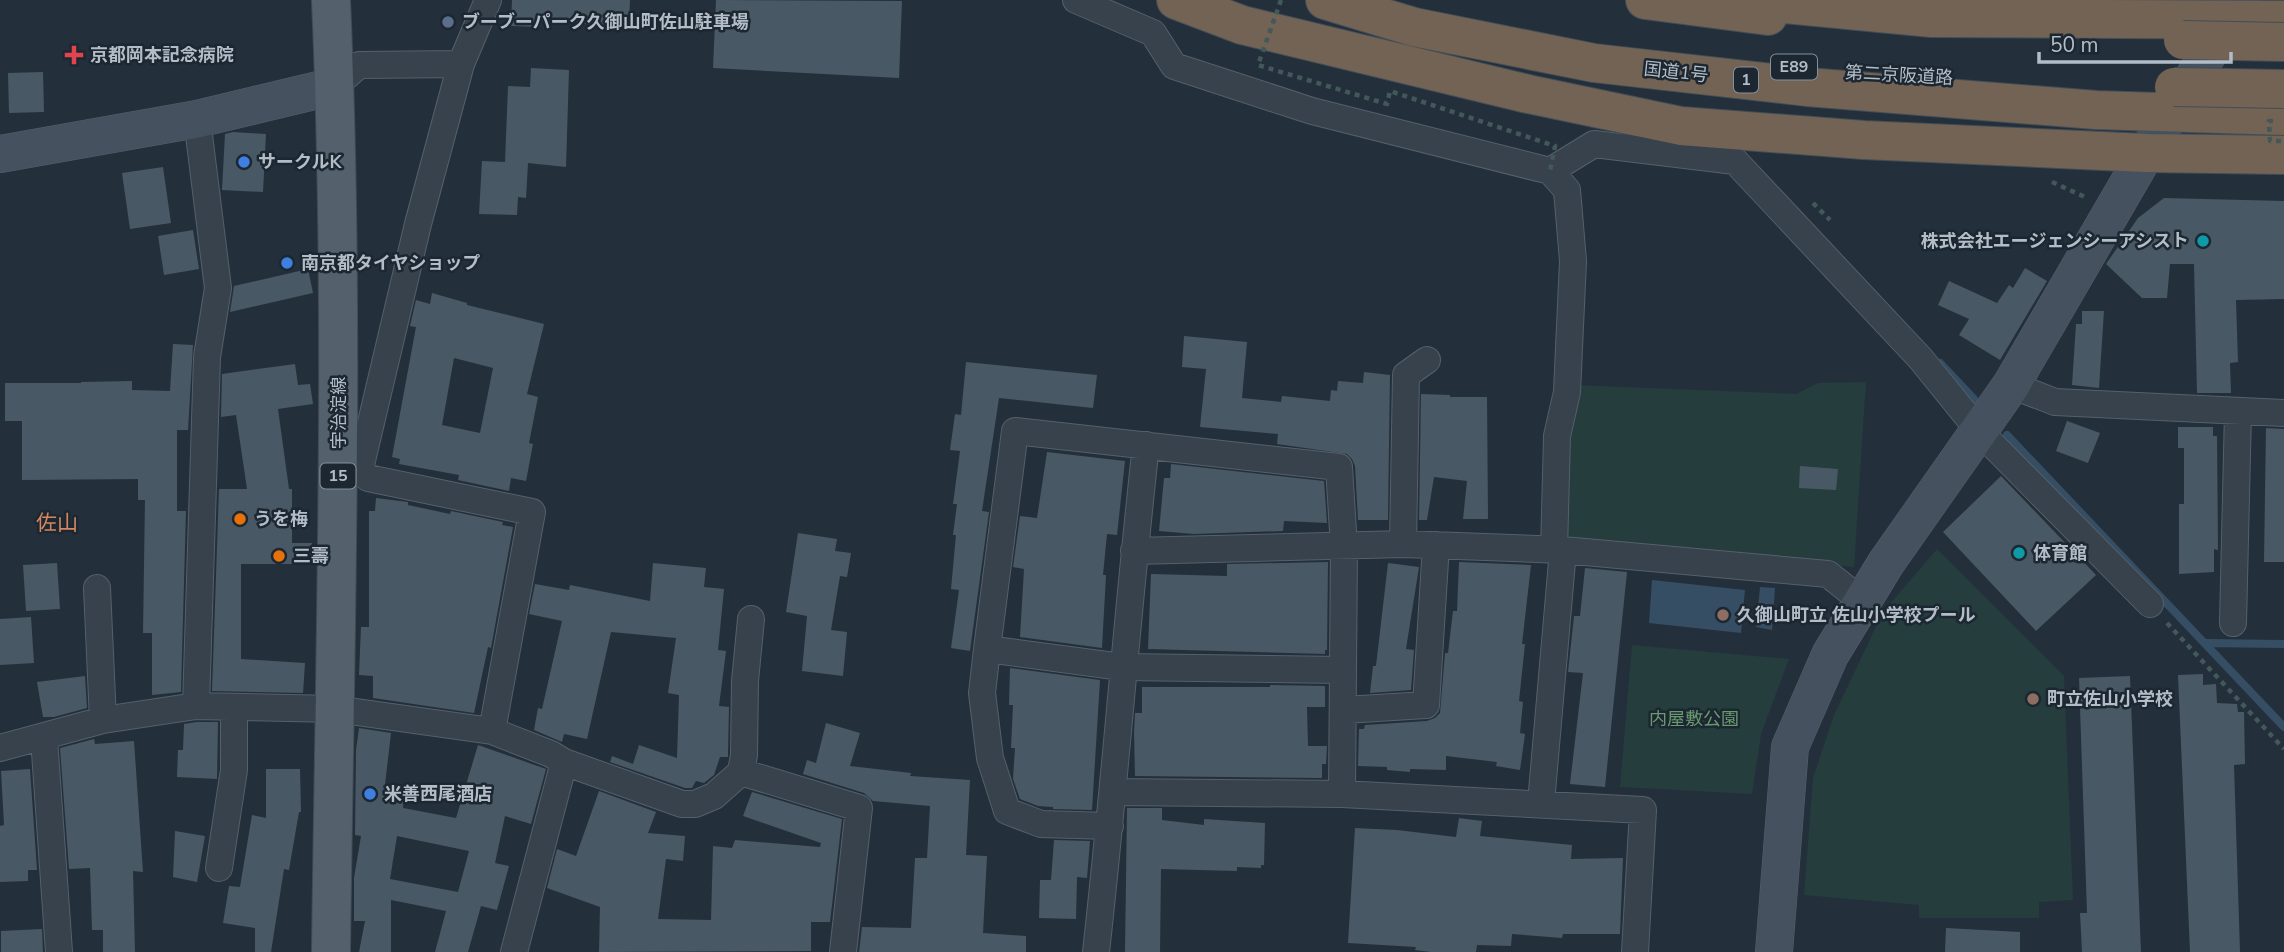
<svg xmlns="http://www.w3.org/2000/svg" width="2284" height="952" font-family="'Nunito Sans','Noto Sans JP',sans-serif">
<rect width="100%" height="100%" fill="#23303c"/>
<path fill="#253d3d" d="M1866 382 1854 567 1566 539 1564 432 1573 385 1796 394 1818 383Z
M1937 549 2064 676 2073 900 2039 902V918H1919V905L1804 895 1813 778 1834 715 1883 612Z
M1632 645 1789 659 1761 734 1752 794 1620 787Z"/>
<path fill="#364e63" d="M1652 580 1745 590 1741 633 1649 623Z
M1760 587 1775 588 1772 630 1756 627Z"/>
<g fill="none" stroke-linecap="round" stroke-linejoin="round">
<path stroke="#364e63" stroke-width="8" d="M1940 363 1974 399
M2007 435 2284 727
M2206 643 2284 644"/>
</g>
<path fill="#495865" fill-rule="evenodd" d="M512 0H630L629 26 541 22 540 27 511 26Z
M716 0 902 1 899 78 713 68Z
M531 68 569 70 566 167 528 163 526 198 518 197 517 215 479 214 482 161 505 162 508 86 530 87Z
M43 72 44 112 9 113 8 73Z
M233 132 266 134 263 192 222 190 225 134Z
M163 167 171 223 130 229 122 173Z
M2164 198 2284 201V299L2236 300 2238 362 2230 363 2231 393H2197L2194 264H2170L2167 298H2142L2106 264 2138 218Z
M193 230 199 269 164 275 158 236Z
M2025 268 2047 281 2000 360 1959 335 1969 319 1938 305 1949 281 1997 303 2009 285 2013 288Z
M308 269 313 293 230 312 234 286Z
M432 293 467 303V305L544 324 527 394 538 397 529 443 533 444 526 481 511 478 509 491 458 480 459 475 399 464 400 459 392 457 416 327 410 326 416 300 430 304ZM454 358 493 368 480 433 442 425Z
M2082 311H2104L2099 388 2072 385 2076 324H2082Z
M1184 336 1247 342 1242 398 1281 402 1282 396 1330 401 1331 390 1337 391 1338 381 1363 383 1364 372 1390 375 1388 520H1358L1355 466 1352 459 1347 454 1277 444 1278 434 1200 427 1206 369 1182 367Z
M173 344 193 345 188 430H177V511H186L181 692 152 695V633H143L145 500H138V479L22 480V421H5V383H81V382L132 381V390L170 391Z
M966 362 1097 375 1093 408 999 398 982 511 989 512 970 651 951 648 959 590 951 589 956 535H953L957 504H953L960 451 950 450 955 414 961 415Z
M295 364 298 385 310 384 313 404 278 409 289 489H292V543H312L311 564H241V659L305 663 303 693 212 691 219 489H247L236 415 221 417 222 374Z
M1421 394 1450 395V397H1487L1488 519H1463L1467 481 1434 477 1427 520H1419Z
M2067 421 2100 433 2088 463 2056 451Z
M2178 427H2213V436H2217L2218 550 2214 549V572L2179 574V504H2184V448H2178Z
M2266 428 2284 429V562H2264Z
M1047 452 1125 461 1117 535 1107 534 1103 575H1106L1102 648 1020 637 1024 569 1013 567 1020 516 1037 518Z
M1171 464 1324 481 1327 523 1284 521 1283 531 1194 534 1159 531 1164 478H1170Z
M1800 466 1838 469 1836 490 1799 488Z
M2001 476 2096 575 2036 631 1943 532Z
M376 498 408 502V505L450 514 451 511 503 522 502 525 513 527 491 648 488 647 474 713 373 698V676L359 675 361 627H369V511H375Z
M798 533 837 539 835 551 851 553 847 577 840 576 831 630 847 632 843 676 802 671 807 616 786 612Z
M1328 562 1327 650H1325V654L1148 649 1151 574 1227 576V564Z
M1459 562 1531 565 1522 644H1525L1519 701 1523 702 1520 733 1525 734 1520 770 1496 766 1497 762 1446 756V770L1410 769V772L1387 770V767L1358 766 1359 729H1364L1365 725 1427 721 1435 718 1440 713 1445 653H1448L1453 611H1457Z
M57 563 60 609 26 611 23 565Z
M653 563 706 568 704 587 724 589 718 650 726 651 719 706 729 707 728 754V757H720L714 775 704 783 696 781 692 788H685L610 762 612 756 633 764 639 745 677 758 679 695 668 693 676 638 611 632 587 739 564 734 562 742 534 730 538 708 542 709 562 621 529 614 535 584 569 590 570 585 650 601Z
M1388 563 1419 567 1406 649 1414 650 1411 690 1370 693 1373 666H1376Z
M1585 568 1627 572 1605 787 1570 784 1583 673 1568 672 1574 616H1580Z
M31 617 34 663 0 665V619Z
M1010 668 1100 680 1092 810 1053 809V807L1038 806 1020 799 1013 779 1015 748H1011L1013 705H1009Z
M2203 674V685L2216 684 2217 703 2237 704 2238 712H2244L2245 764 2234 765 2240 952H2190L2178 675Z
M85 676 87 708 54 717H43L37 682Z
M2130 676 2141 952H2082L2080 913H2087L2079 678Z
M1270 685 1325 686V707H1307L1308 746H1327L1326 764H1322V778L1135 776 1134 732 1135 713H1142V687H1270Z
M197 722H218L217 779 177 777 178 750H183L184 724Z
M826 723 860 733 850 766 911 773 910 776 970 780 966 855 987 856 983 933 1026 936V952H859L862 927 911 928 915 858H927L930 806 873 801 864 793 803 774 807 760 816 763Z
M359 728 391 733 385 785 404 786 403 808 456 818 478 745 546 769 531 824 505 816 495 863 509 866 497 910 481 906 468 952H435L446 911 391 900V952H359L365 921H354V878L361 836 355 835 356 750ZM397 836 469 851 458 892 390 879Z
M94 739 95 744 134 741 143 872 133 871 135 952H103V930H92L90 868 69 869 60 748Z
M30 769 37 870H28V881L0 882V826L4 825 1 771Z
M266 769H300L301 812H299L289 870 284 869 271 952H255V928L223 923 229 886 240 887 252 815 266 818Z
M599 791 656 812 648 833 685 836 683 861 666 859 658 919 711 920 713 846 732 848 735 840 820 847 821 843 743 816 752 792 842 819 830 922H811V951L599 952 600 907 547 888 557 849 576 856Z
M1127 808H1162V820L1204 825V819L1265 823 1264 865H1261V868L1237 867V871L1161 869 1160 952H1125Z
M1459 818 1482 821 1480 836 1572 845 1571 859 1623 858 1620 934H1563L1562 938 1512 934 1511 946 1477 945 1476 952H1431L1415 950 1416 947 1348 943 1355 828 1397 830 1456 837Z
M175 831 205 836 197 882 173 877Z
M1054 840 1090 841 1087 878 1077 877 1076 919 1039 918 1040 880H1051Z
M1946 928 2020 932V952H1945Z
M42 929 43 952H1V931Z"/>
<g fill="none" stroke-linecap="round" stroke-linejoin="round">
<defs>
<path id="street" d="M1076 0 1153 33 1174 66 1312 111 1550 171 1594 144 1735 161 1920 358 1980 432 2150 604
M335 86 359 65 461 64
M1550 171 1567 190 1573 261 1567 392 1557 436 1554 550
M2011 385 2055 402 2284 413
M1015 431 1339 467 1344 547 1343 670 1122 667 987 649Z
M360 469 418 224 461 64 488 0
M360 469 368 478 532 512 492 731
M1403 544 1406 375 1427 360
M1563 550 1828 574 1862 601
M1134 551 1403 544 1563 550 1541 803
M97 588 103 720
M2233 623 2238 411
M987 649 982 693 990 758 1007 811 1041 824 1110 826
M196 706 207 357 218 288 197 119
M1344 710 1426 705 1436 545
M44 738 59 952
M0 748 103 720 196 706 335 709 492 731 551 754 564 762 514 952
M564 762 682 804H695L714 796 741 772 744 755 745 681 751 619
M741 772 859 808 843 952
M1113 792 1342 794 1643 810 1635 952
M1342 794 1343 670
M219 868 234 770V709
M1096 952C1115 783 1127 614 1146 445"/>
<path id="secondary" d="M0 154 197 119 335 86
M1774 952 1790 747 1830 655 1886 563 2011 385 2146 153 2242 0"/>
<path id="primary" d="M331 0C345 317 335 635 331 952"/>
<path id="highway" d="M1176 0 1242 25 1528 94 1681 126 1864 140 2146 153 2284 155
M1325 0 1414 27 1594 63 1807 87 2096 110 2284 116
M1645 0 1768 16
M1741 0 1932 18 2284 20"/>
</defs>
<use href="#street" stroke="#55606a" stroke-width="28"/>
<use href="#secondary" stroke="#55606a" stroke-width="38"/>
<use href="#primary" stroke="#404b55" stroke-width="40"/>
<use href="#highway" stroke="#424d57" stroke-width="40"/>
<path stroke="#435959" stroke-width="4.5" stroke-dasharray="5 5" stroke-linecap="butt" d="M2052 182 2085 197
M1813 203 1830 220
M2167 623 2284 749"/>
<use href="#street" stroke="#37424c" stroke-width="26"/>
<use href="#secondary" stroke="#45515f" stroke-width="37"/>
<use href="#primary" stroke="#54616c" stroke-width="38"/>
<use href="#highway" stroke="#726354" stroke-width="38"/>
<defs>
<path id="highway-bridge" d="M2183 40 2284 42
M2174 87 2284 89"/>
</defs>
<use href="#highway-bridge" stroke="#424d57" stroke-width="40" stroke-linecap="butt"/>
<path stroke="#435959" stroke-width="4.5" stroke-dasharray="5 5" stroke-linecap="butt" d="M1281 0 1258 65 1387 104 1390 91 1555 146 1550 171
M2273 121H2269L2270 141H2284"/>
<use href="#highway-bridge" stroke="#726354" stroke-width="38"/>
</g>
<circle fill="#5c6f8a" stroke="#1c2731" stroke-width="2.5" cx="448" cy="22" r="7"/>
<path fill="#e0444e" stroke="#1c2731" stroke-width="2.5" d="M70.5 44.5h7v7h7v7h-7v7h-7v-7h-7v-7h7z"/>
<g fill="#3f7fe0" stroke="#1c2731" stroke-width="2.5">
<circle cx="244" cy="162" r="7"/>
<circle cx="287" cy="263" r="7"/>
<circle cx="370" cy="794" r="7"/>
</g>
<g fill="#0f9aa8" stroke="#1c2731" stroke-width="2.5">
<circle cx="2203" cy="241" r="7"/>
<circle cx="2019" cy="553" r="7"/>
</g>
<g fill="#e8710a" stroke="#1c2731" stroke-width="2.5">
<circle cx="240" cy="519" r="7"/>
<circle cx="279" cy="556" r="7"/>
</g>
<g fill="#8d6e63" stroke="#1c2731" stroke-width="2.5">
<circle cx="1723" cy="615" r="7"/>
<circle cx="2033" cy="699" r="7"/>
</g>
<g text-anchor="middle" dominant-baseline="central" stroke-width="5" stroke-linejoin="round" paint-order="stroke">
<g fill="#1c2731" stroke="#85909b" stroke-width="2">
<rect x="1771" y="54.5" width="46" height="25" rx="5"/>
<rect x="1734" y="67.5" width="24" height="25" rx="5"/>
<rect x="320.5" y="463.5" width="35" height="25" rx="5"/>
</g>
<g font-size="16" font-weight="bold" fill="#b2bdc8">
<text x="1794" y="67">E89</text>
<text x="1746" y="80">1</text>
<text x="338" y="476">15</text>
</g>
<g font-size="18" font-weight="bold" fill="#b2bdc8" stroke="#1c2731" text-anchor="start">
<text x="462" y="22">ブーブーパーク久御山町佐山駐車場</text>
<text x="90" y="55">京都岡本記念病院</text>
<text x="258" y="162">サークルK</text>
<text x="2189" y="241" text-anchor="end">株式会社エージェンシーアシスト</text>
<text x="301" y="263">南京都タイヤショップ</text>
<text x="254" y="519">うを梅</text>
<text x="2033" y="553">体育館</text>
<text x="293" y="556">三壽</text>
<text x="1737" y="615">久御山町立 佐山小学校プール</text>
<text x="2047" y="699">町立佐山小学校</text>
<text x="384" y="794">米善西尾酒店</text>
</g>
<g font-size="18" fill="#b2bdc8" stroke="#1c2731">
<text transform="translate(1676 72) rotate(6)">国道1号</text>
<text transform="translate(1899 75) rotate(3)">第二京阪道路</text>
<text transform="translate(339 413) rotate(-90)">宇治淀線</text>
</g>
<g font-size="18" fill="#69996e" stroke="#1c2731">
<text x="1694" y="719">内屋敷公園</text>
</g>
<g font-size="21" fill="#d48660" stroke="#1c2731">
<text x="57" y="523">佐山</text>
</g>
</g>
<path d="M2039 52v10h192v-10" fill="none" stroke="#b2bdc8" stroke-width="3.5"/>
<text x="2050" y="52" font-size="21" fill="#b2bdc8" stroke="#1c2731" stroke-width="5" paint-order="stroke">50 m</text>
</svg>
